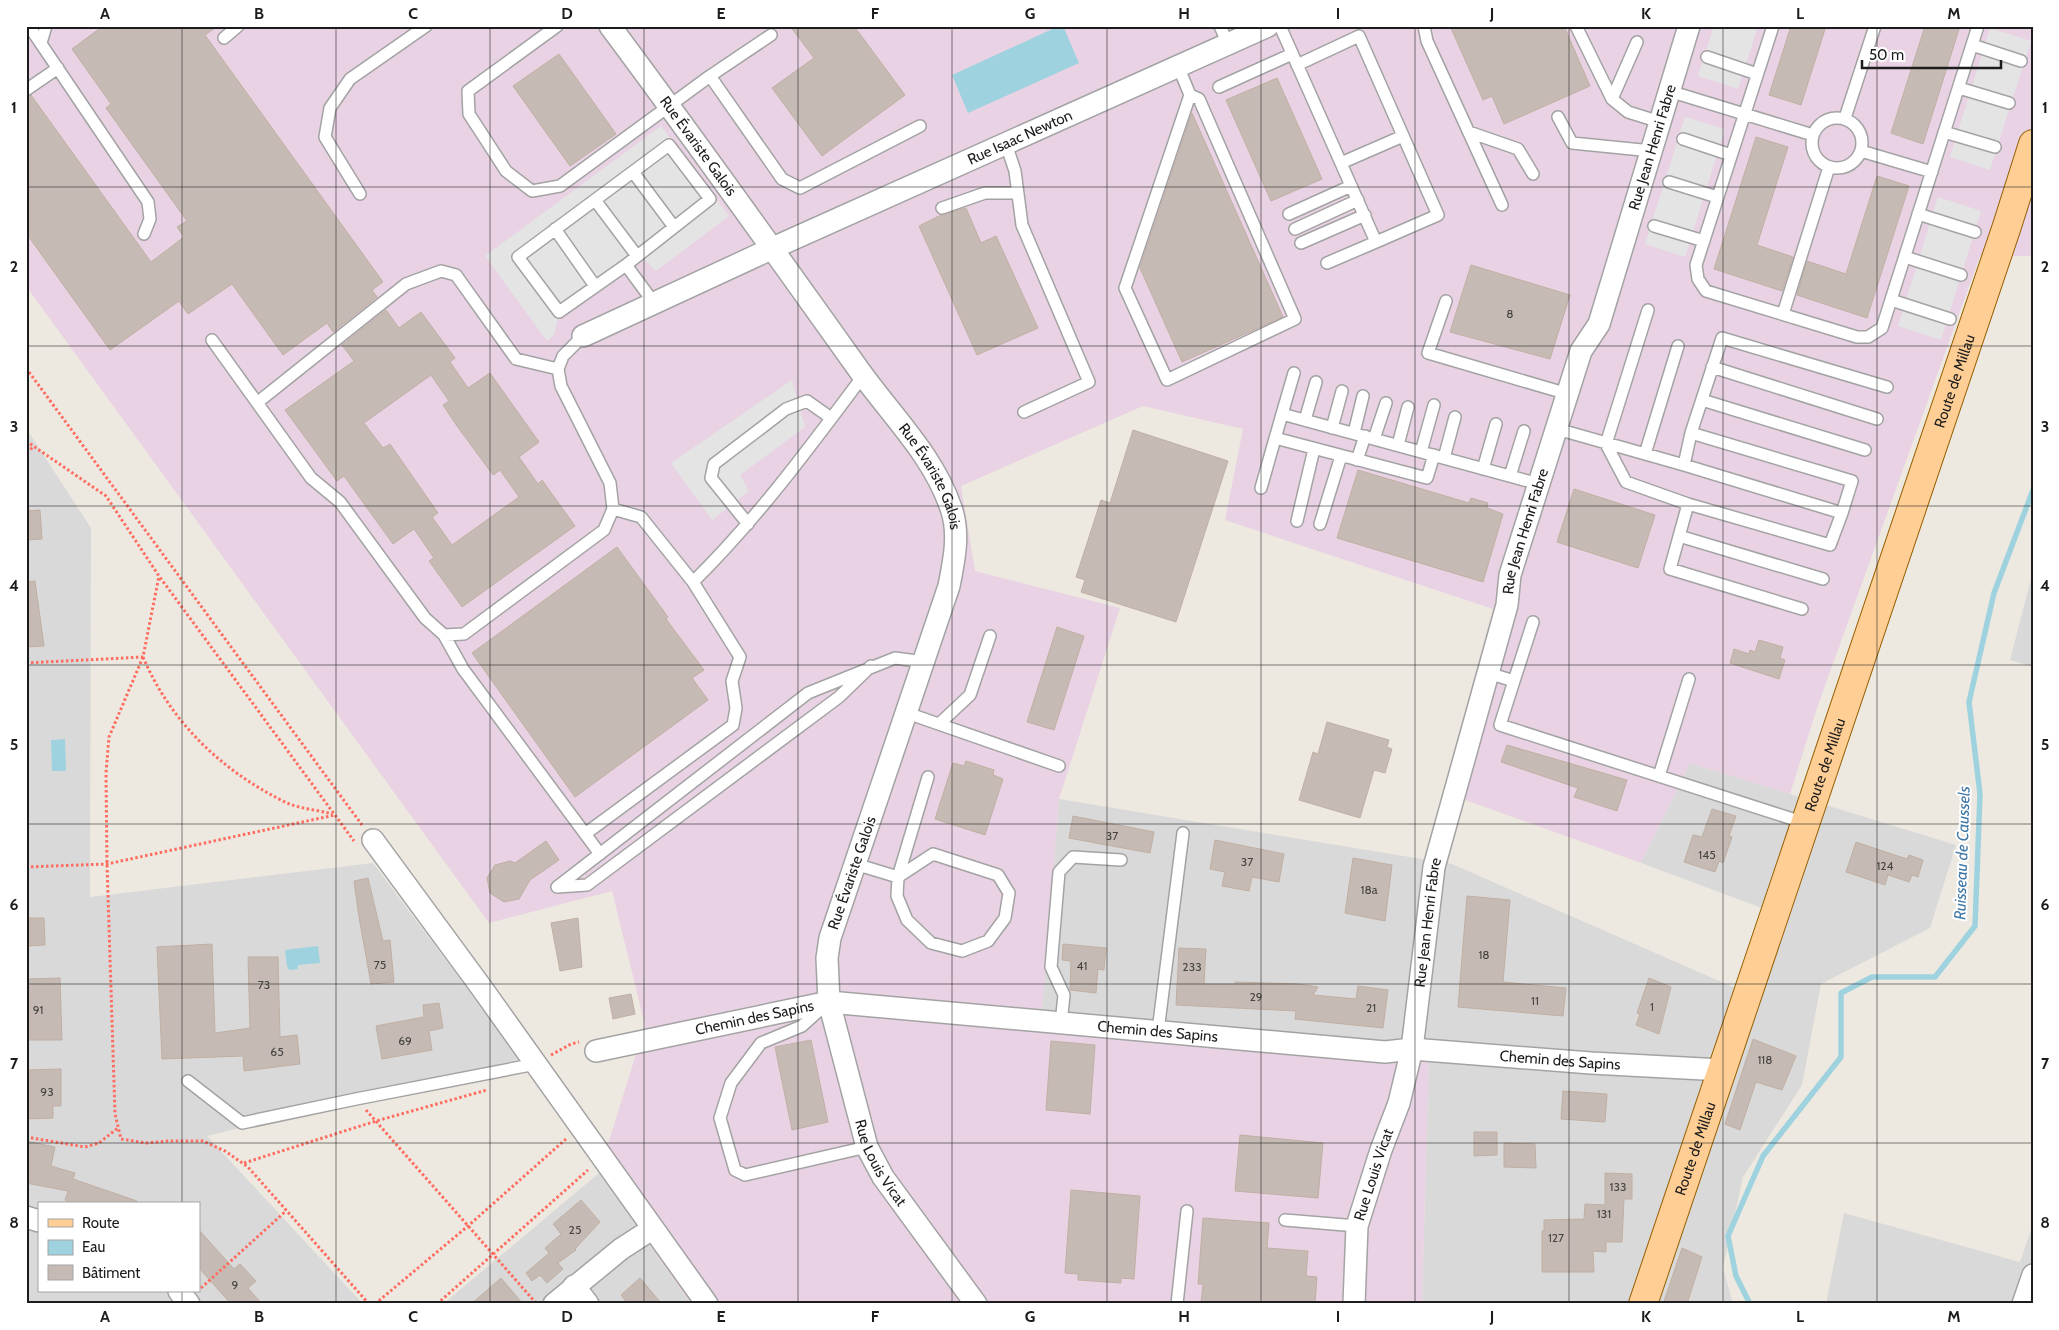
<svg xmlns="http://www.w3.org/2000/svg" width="2059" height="1330" font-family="Cabin,sans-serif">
<rect width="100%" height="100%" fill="#eee9e0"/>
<path fill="#dad9d9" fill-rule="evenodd" d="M26 428 91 528 90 897 373 863 520 1059 207 1136 363 1304H26ZM39 1204H199V1291H39Z
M2033 571V667L2010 660Z
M1690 763 1956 845 1930 928 1821 984 1802 1085 1743 1177 1723 1268 1733 1304H1422L1429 1051 1042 1012 1059 799 1452 864 1740 990 1762 908 1641 863Z
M599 1173 691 1304H443Z
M1844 1213 2020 1262 2033 1224V1304H1826Z"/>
<path fill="#e8d2e4" d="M26 26H2033V256H1980L1817 708 1790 794 1690 763 1641 863 1443 792 1493 609 1225 520 1243 429 1143 406 961 486 975 571 1120 608 1059 799 1042 1012 1429 1051 1422 1304H691L599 1173 645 1025 612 891 489 923 26 286Z"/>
<path fill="#e4e4e4" d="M1714 26H1758L1738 89 1698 76Z
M1990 28 2031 41 1990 170 1950 157Z
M1685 117 1725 129 1685 257 1645 244Z
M661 126 729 216 656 271 635 250 562 302 554 335 547 341 485 256Z
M1938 197 1981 211 1941 340 1898 326Z
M792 380 805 427 740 475 749 491 712 520 671 463Z"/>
<path fill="#9ed2df" d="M1059 26H1063L1079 63 968 113 952 75Z
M65 739 66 771H52L51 740Z
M318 946 320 963 298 965V969L289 970 288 967H287L285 950Z"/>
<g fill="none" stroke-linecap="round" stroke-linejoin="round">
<path stroke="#9ed2df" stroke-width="5.5" d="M1750 1304 1736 1276 1728 1236 1763 1156 1841 1057V993L1872 977H1935L1975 926 1980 794 1969 702 1994 593 2033 490"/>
</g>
<path fill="#c6bbb4" stroke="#c0afa2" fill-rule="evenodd" d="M103 26H218L205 35 383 282 372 290 377 297 333 332 327 323 283 355 232 284 188 314 179 301 110 350 26 233V97L31 95 151 262 184 237 177 227 187 221 106 108 111 104 72 49Z
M790 26H854L905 95 822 156 772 88 814 58Z
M1450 26H1564L1590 86 1504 124 1492 96 1483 100Z
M1791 26H1826L1801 105 1769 95Z
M1925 26H1960L1923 144 1891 133Z
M559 54 616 134 570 166 513 86Z
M1277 78 1322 179 1271 201 1226 100Z
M1192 113 1283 317 1182 362 1140 268Z
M1756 137 1788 147 1757 245 1793 257 1782 291 1714 269Z
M1877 176 1909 186 1867 318 1797 295 1807 261 1846 274Z
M966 208 981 243 996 236 1038 328 977 355 919 226 941 215Z
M1471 265 1570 295 1550 359 1450 332Z
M386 310 399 328 421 312 455 358 450 362 468 388 490 373 539 442 519 457 538 484 542 480 575 526 462 607 429 561 434 558 414 529 393 544 344 476 337 481 285 410 354 361 342 345ZM431 375 449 401 443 405 457 426 493 475 500 470 519 497 452 545 432 517 438 513 390 444 383 448 364 423Z
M1133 430 1228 461 1176 622 1081 592 1085 580 1076 577 1101 500 1110 503Z
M1358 470 1469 503 1471 498 1488 503 1487 508 1503 514 1483 582 1337 538Z
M1574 489 1655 515 1638 568 1557 542Z
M40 510 42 539 26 540V511Z
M617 547 668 617 666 619 704 670 692 678 708 700 575 797 472 653Z
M35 581 44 646 26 647V582Z
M1057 627 1084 636 1054 730 1027 722Z
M1759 640 1783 647 1780 658 1785 660 1779 679 1730 663 1734 649 1749 654 1750 650 1755 652Z
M1327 722 1389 740 1387 747 1392 749 1385 773 1374 770 1360 818 1299 800 1313 752 1318 754Z
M1507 745 1627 780 1617 811 1574 797 1578 788 1501 762Z
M966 761 994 770 993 775 1003 779 985 835 935 819 953 763 964 766Z
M1712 809 1736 816 1729 836 1732 837 1723 863 1719 861 1715 872 1684 862 1693 835 1702 837Z
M1073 816 1154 832 1150 853 1069 838Z
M1215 840 1284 854 1279 882 1252 877 1249 891 1222 886 1225 872 1210 869Z
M546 841 559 860 530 880 519 899 504 902 490 893 487 878 495 865 510 861 515 863Z
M1856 842 1907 859 1909 855 1923 860 1918 877 1912 875 1909 882 1888 875 1885 885 1846 872Z
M1353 858 1392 865 1385 921 1345 913Z
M368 878 383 941 390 940 394 982 371 984 359 917 354 881Z
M1467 896 1510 900 1503 982 1566 988 1563 1016 1458 1007Z
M26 918H44L45 945 26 946Z
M578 918 582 967 560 971 551 923Z
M212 944 215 1033 250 1028 248 957H278L280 1037 297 1035 300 1064 244 1071 243 1056 162 1059 157 947Z
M1063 944 1106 948 1104 970 1098 969 1096 993 1070 990 1071 961 1062 960Z
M1179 948 1206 949 1204 984H1235V982L1298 984 1318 987 1313 995 1356 999 1358 986 1388 990 1383 1028 1295 1019 1296 1011 1176 1005Z
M60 978 62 1040H27L26 979Z
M1649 978 1671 987 1659 1034 1636 1025 1640 1014 1637 1013Z
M631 994 635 1014 613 1019 609 998Z
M439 1003 443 1028 429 1031 432 1050 382 1059 376 1026 424 1017 423 1005Z
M1753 1039 1796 1056 1782 1090 1756 1082 1740 1130 1725 1124Z
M811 1040 828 1122 792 1130 775 1047Z
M1051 1041 1095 1045 1090 1114 1046 1110Z
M61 1069V1106H53V1118L26 1119 27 1070Z
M1563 1091 1607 1094 1605 1122 1561 1119Z
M1474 1132H1497V1155L1474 1156Z
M1240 1135 1323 1143 1318 1198 1235 1191Z
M26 1141 55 1147 51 1166 75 1173 73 1179 137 1201 136 1204H74L65 1200 68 1191 26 1183Z
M1504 1143 1535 1144 1536 1168 1504 1167Z
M1605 1173 1632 1174V1199H1624L1622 1242H1606V1252L1593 1251 1594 1272H1542V1231H1544V1220L1584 1219 1585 1204 1605 1205Z
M1071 1190 1140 1196 1134 1279 1121 1278V1283L1078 1280V1274L1065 1273Z
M581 1200 600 1222 575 1249 576 1250 558 1263 563 1269 547 1283 540 1275 532 1281 526 1273 549 1253 545 1248 561 1234 553 1224Z
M1203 1218 1269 1223 1267 1248 1308 1251 1306 1276 1317 1277 1315 1304H1201L1203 1284H1198Z
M199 1230 234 1269 240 1264 256 1281 248 1288 262 1304H231L199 1268Z
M1682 1248 1702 1257 1687 1304H1663Z
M501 1278 523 1304H471Z
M640 1278 656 1297 662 1304H628L621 1295Z"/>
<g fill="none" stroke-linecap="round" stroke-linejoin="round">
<defs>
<path id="service" d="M29 26 148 202 150 219 144 234
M557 26 468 91 469 114 506 171 532 191 560 186 710 76 771 35
M1220 26 1228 44
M1280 26 1376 242 1438 215 1359 36 1297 65
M1424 26 1427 41 1502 205
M1576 26 1612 99 1628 112 1660 122
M1773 26 1696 265 1698 279 1706 291 1857 337H1868L1882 328 1978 26
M224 38 238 26
M41 43 46 26
M1972 45 2021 61
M1707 57 1757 74
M1178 66 1190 95 1199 99 1295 319 1167 380 1125 288 1190 95
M710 76 782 179 800 188 920 126
M1219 87 1292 54
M1959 88 2009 103
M26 90 58 68
M1669 91 1813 135
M1612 99 1637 42
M1558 117 1572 143 1652 151
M1812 143a25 25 0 1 1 50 0a25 25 0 1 1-50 0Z
M1845 118 1875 26
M1469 132 1518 149 1533 174
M1944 132 1995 147
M1683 139 1731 155
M1006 144 1015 171 1022 225 1089 382 1024 412
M1861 151 1932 172
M1341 163 1403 136
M633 172 674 227
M1669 182 1717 197
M360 194 325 137 330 108 350 79 426 26
M595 200 637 256
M942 208 985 193H1018
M1289 214 1351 186
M1918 214 1975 232
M1654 226 1704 241
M555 229 595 286
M1295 229 1358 200
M1301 243 1365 215
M1905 257 1961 275
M1327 263 1376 242
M626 265 559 312 518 257 669 145 710 199 626 265 654 303
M1891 300 1950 319
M1446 301 1428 353 1568 394
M1648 310 1606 444 1626 482 1688 504 1670 569 1802 609
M1783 314 1829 167
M212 340 311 478 340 502 425 618 444 635 464 634 604 530 613 509 610 483 561 386 558 369 563 356 583 336
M1712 367 1877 419
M1702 400 1865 450
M258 402 406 284 441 271 456 275 516 359 558 369
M1282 414 1294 373
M1305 420 1316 382
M1332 428 1342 391
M1557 429 1684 465 1842 513 1852 481 1691 433 1684 465
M1354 433 1363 396
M1691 433 1722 338 1887 387
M1275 438 1427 478 1434 455
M1374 439 1386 403
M1398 445 1408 407
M1421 452 1434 405
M1645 454 1678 346
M1444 458 1455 417
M1357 460 1365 436
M1483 469 1496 424
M1510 476 1524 431
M1261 488 1282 414 1539 484
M1688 504 1830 545 1842 513
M1297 521 1314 449
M748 524 711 478 714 464 786 409 807 401 831 418
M1320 524 1341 456
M1679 536 1823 579
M693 582C757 519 810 447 863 376
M444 635 463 669 600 854
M871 666 839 697 587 885 557 887 808 693 895 658 924 662
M1488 673 1514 681 1500 725 1805 823
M1514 681 1533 622
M907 713 1059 766
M939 724 970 695 990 636
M1659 776 1689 679
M585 834 733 725 736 708 732 681 740 657 693 582 641 517 613 509
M855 864 898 877 933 854 998 875 1009 893 1005 918 988 941 962 951 931 943 907 920 897 896 898 877 928 777
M824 1006 802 1026 761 1043 731 1083 720 1118 735 1170 745 1175 867 1147
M1061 1023 1064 995 1051 967 1059 872 1073 857 1121 860
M1158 1031 1183 833
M188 1081 242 1123 356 1099 536 1064
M1285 1220 1357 1226
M1177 1304 1187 1211"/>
<g id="minor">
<path id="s1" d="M610 26C695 140 777 255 859 370 891 415 933 455 951 508 960 533 954 561 949 586L830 938 827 958 829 1002 867 1147 883 1177 976 1304"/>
<path id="s2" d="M583 336 773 248 1268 26"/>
<path d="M373 840 481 987 707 1304"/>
<path id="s3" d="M596 1051 829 1002 1385 1052 1412 1049 1591 1063 1722 1070"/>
<path d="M26 1217 39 1221"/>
<path d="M574 1286 588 1304"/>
<path d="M179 1291 189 1304"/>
<path d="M554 1304 621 1249 652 1229"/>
<path id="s4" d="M1354 1304 1357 1226 1381 1150 1399 1103 1412 1049 1434 867 1507 605 1510 575 1581 351 1599 324 1689 26"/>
<path d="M2023 1304 2033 1275"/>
</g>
<g id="primary">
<path id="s5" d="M1643 1304 2007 226 2033 144"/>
</g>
</defs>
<use href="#service" stroke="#a3a3a3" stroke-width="14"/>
<use href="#minor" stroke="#a3a3a3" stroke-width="24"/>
<use href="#primary" stroke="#945f00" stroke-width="30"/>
<path stroke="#ff6d61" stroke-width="3" stroke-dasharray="2.5 2.5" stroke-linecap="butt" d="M26 368 362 825
M26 441 106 496 159 576 354 841
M26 452 34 447
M143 657 109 737 106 773 107 864 115 1114 121 1139 146 1143 168 1141H203L225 1151 248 1167 369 1304
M143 657C171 723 223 772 287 803 301 809 318 810 332 814
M26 663 143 657 159 576
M26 867 107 864 335 815
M551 1055 571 1044 579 1042
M366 1110 536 1303
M26 1137 85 1147 99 1143 119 1127
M244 1163 376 1121 487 1090
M201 1288 286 1211
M375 1304 468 1226 566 1139
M437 1304 588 1170"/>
<use href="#service" stroke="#fff" stroke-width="11"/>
<use href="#minor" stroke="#fff" stroke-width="21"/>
<use href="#primary" stroke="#ffce95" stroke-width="28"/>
</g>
<path fill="none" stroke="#1c1c1c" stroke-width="1" stroke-opacity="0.55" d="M182 26V1204M336 26V1304M490 26V1304M644 26V1304M798 26V1304M952 26V1304M1107 26V1304M1261 26V1304M1415 26V1304M1569 26V1304M1723 26V1304M1877 26V1304M26 187H2033M26 346H2033M26 506H2033M26 665H2033M26 824H2033M26 984H2033M26 1143H2033M182 1291V1304"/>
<g text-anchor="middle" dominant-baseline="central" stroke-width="4" stroke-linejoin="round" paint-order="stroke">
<g font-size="12" fill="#464442">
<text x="1510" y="313">8</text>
<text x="1112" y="835">37</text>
<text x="1707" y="854">145</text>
<text x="1247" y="861">37</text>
<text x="1885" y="865">124</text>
<text x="1369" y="889">18a</text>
<text x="1484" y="954">18</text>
<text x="380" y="964">75</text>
<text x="1082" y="965">41</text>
<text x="1192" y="966">233</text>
<text x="264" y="984">73</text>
<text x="1256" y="996">29</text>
<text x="1535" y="1000">11</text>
<text x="1652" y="1006">1</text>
<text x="1371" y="1007">21</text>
<text x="38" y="1009">91</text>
<text x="405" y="1040">69</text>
<text x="277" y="1051">65</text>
<text x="1765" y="1059">118</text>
<text x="47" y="1091">93</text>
<text x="1618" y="1186">133</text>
<text x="1604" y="1213">131</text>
<text x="575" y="1229">25</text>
<text x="1556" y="1237">127</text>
<text x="235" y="1284">9</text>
</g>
<g font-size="15" fill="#1c1c1c" stroke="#fff">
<text stroke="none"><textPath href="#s2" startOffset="480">Rue Isaac Newton</textPath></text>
<text stroke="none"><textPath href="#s1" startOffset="149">Rue Évariste Galois</textPath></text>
<text stroke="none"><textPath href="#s4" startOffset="1201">Rue Jean Henri Fabre</textPath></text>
<text stroke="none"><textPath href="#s5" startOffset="974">Route de Millau</textPath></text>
<text stroke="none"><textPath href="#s1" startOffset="554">Rue Évariste Galois</textPath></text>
<text stroke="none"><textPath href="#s4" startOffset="795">Rue Jean Henri Fabre</textPath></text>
<text stroke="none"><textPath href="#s5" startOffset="569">Route de Millau</textPath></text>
<text transform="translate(852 873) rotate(-71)">Rue Évariste Galois</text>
<text stroke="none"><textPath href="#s4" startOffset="391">Rue Jean Henri Fabre</textPath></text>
<text stroke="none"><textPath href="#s3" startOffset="162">Chemin des Sapins</textPath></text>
<text stroke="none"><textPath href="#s3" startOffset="568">Chemin des Sapins</textPath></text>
<text stroke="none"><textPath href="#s3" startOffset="972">Chemin des Sapins</textPath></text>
<text stroke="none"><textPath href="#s5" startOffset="164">Route de Millau</textPath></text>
<text stroke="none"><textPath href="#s1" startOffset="1276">Rue Louis Vicat</textPath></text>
<text stroke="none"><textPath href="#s4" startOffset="132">Rue Louis Vicat</textPath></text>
</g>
<g font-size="16" font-style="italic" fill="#4078a8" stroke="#fff">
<text transform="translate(1962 853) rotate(-88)">Ruisseau de Caussels</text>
</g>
</g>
<rect width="2059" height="1330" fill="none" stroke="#ffffff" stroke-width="55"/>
<rect x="38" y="1202" width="162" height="90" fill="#ffffff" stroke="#a4a4a4"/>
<rect x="48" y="1219" width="25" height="8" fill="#ffce95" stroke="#a4a4a4"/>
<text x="82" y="1228" font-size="15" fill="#1c1c1c">Route</text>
<rect x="48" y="1240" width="25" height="15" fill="#9ed2df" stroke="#a4a4a4"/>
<text x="82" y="1252" font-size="15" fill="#1c1c1c">Eau</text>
<rect x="48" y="1265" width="25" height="15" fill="#c6bbb4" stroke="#a4a4a4"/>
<text x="82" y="1278" font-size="15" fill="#1c1c1c">Bâtiment</text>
<path d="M1862 60v8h139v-8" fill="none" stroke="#1c1c1c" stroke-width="2.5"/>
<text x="1869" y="60" font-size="15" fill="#1c1c1c" stroke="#ffffff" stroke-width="4" paint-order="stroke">50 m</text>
<rect x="28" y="28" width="2004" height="1274" fill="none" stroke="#1c1c1c" stroke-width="2"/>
<g font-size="16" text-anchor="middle" font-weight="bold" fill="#1c1c1c">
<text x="105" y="19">A</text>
<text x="259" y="19">B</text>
<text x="413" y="19">C</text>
<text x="567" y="19">D</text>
<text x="721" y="19">E</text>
<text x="875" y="19">F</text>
<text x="1030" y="19">G</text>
<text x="1184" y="19">H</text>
<text x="1338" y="19">I</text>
<text x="1492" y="19">J</text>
<text x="1646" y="19">K</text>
<text x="1800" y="19">L</text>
<text x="1954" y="19">M</text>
<text x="14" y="113">1</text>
<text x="2045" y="113">1</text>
<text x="14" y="272">2</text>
<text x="2045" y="272">2</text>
<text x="14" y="432">3</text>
<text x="2045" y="432">3</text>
<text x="14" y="591">4</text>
<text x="2045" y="591">4</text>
<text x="14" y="750">5</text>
<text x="2045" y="750">5</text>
<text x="14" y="910">6</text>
<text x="2045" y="910">6</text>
<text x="14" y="1069">7</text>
<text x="2045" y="1069">7</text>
<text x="14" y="1228">8</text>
<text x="2045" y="1228">8</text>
<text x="105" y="1322">A</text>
<text x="259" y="1322">B</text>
<text x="413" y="1322">C</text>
<text x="567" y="1322">D</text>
<text x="721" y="1322">E</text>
<text x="875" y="1322">F</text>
<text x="1030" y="1322">G</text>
<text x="1184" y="1322">H</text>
<text x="1338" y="1322">I</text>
<text x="1492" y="1322">J</text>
<text x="1646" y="1322">K</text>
<text x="1800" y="1322">L</text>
<text x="1954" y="1322">M</text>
</g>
</svg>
